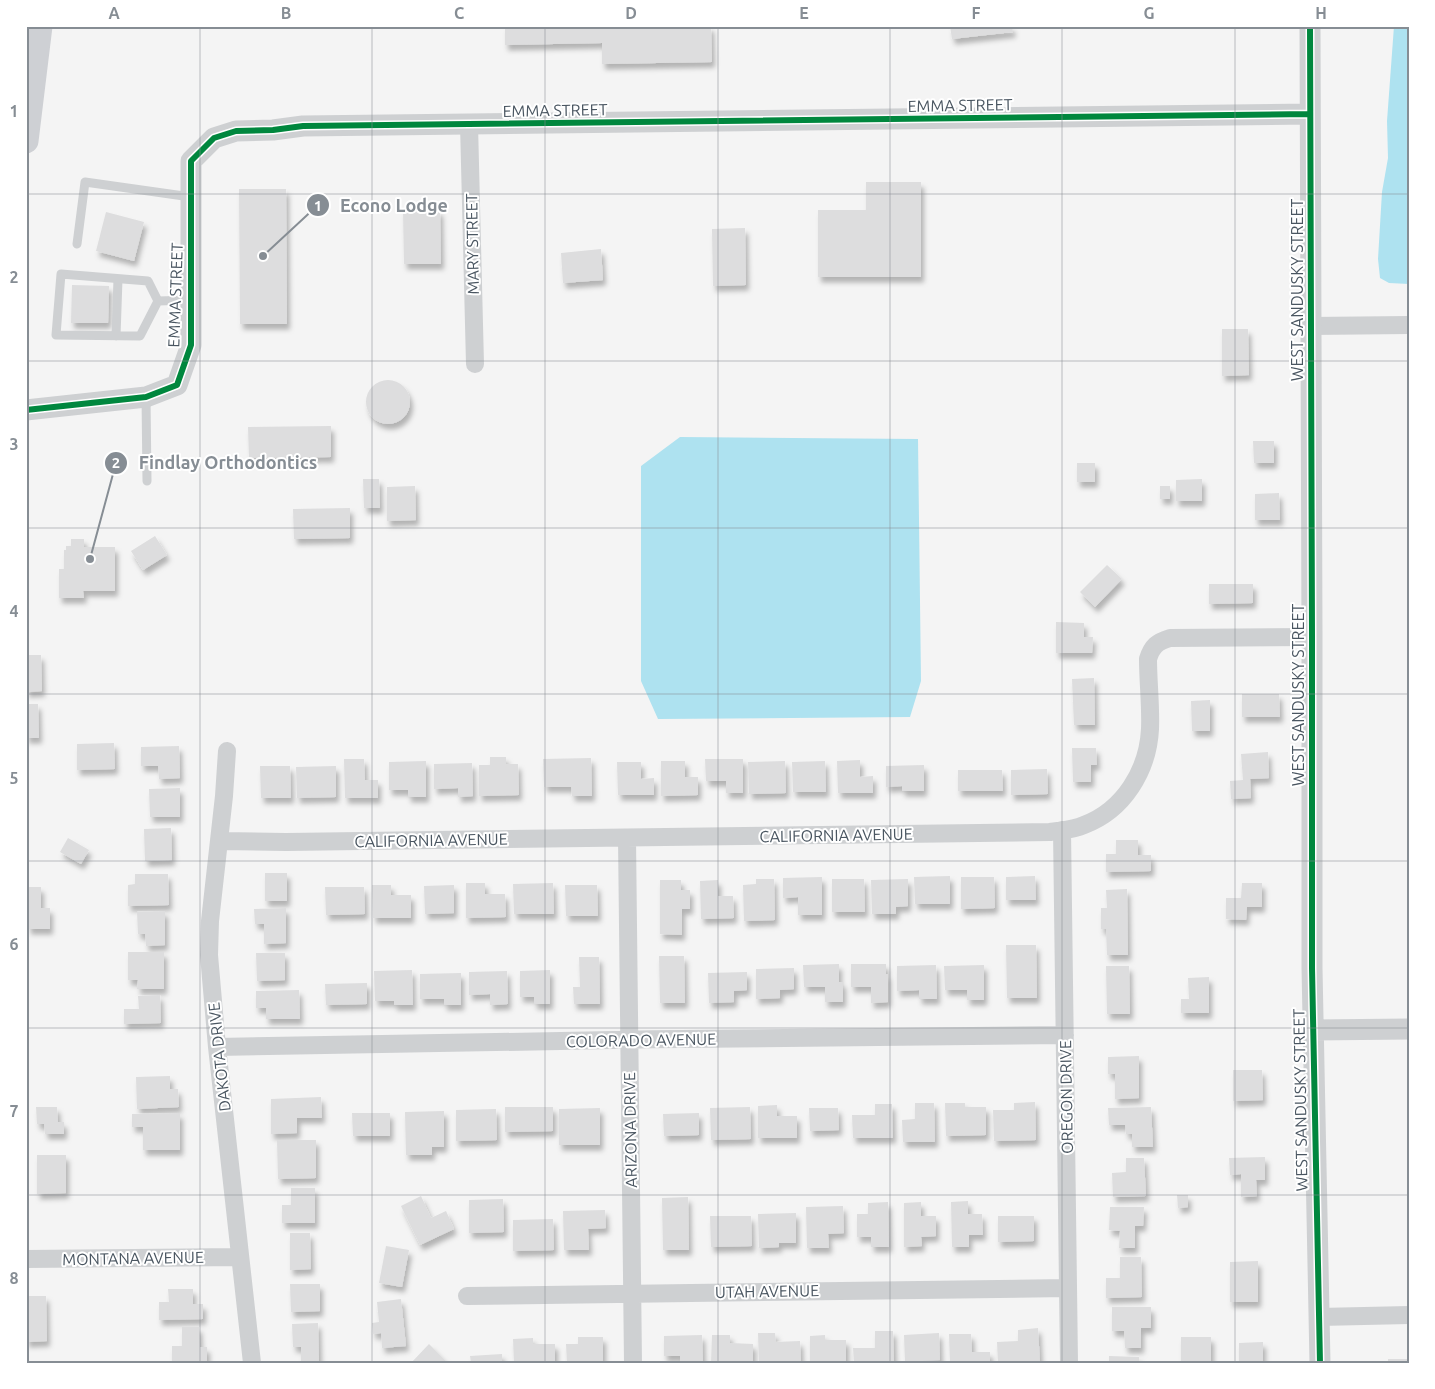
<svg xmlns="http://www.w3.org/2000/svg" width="1435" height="1389" font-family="Ubuntu,sans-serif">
<defs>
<filter id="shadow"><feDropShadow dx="3" dy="5.5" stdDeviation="2.5" flood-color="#0004"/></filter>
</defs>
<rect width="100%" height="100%" fill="#f4f4f4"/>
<path fill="#aee2f0" d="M1394 26H1409V284L1389 283 1380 278 1378 259 1382 192 1388 158 1387 121Z
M680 437 918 439 921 681 910 717 658 719 641 681V466Z"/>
<path fill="#ddddde" filter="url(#shadow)" d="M505 26H711L712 62 602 64V43L505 45Z
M950 26H1012L1013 32 952 39Z
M866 182H921V277H818V210H866Z
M239 189H286L287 324H240Z
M403 210H440L441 264H404Z
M106 212 144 222 134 261 96 251Z
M745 228 746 285 713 286 712 229Z
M601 249 603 280 563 283 561 253Z
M72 285 109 286 108 323H71Z
M1222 329H1248L1249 375 1222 376Z
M366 402a22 22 0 1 1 44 0a22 22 0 1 1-44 0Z
M331 426V457L249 458 248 427Z
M1253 441H1274V463H1254Z
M1077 463H1095V482H1077Z
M363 479H379L380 508H364Z
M1202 479V501H1176V480Z
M415 486 416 520 387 521V487Z
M1160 486H1170V499H1160Z
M1279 493 1280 520H1255V494Z
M350 508V538L294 539 293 509Z
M155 536 167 555 143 570 131 551Z
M71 539H84V547H115V591H83L84 598H59V569H64V550H66V546H71Z
M1107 565 1122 579 1095 607 1080 592Z
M1209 584H1253V603L1209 604Z
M1056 622 1084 623V637H1093L1092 653H1056Z
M27 655H41L42 691 26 692Z
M1094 678 1095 725H1074L1072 679Z
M1242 694H1279L1280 717H1242Z
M1210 700V731H1192L1191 701Z
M26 704H38L39 738H26Z
M114 743 115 769 77 770V744Z
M179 746 180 778 159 779 158 766H141V747Z
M1072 748H1096L1097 765H1091V782H1073Z
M1268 752 1269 778 1250 779 1251 798 1231 799 1230 781 1243 780 1241 754Z
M490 757H506V764H518L519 795 479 796V765H490Z
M591 758 592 796H572L571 787H544L543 759Z
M344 759H364L365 780H378V798H345Z
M705 759H743V793H726V781H706Z
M860 760V777L873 776V793H838L837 761Z
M426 761V797H408V790H389V762Z
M661 761H685V777H698V795L661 796Z
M785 761 786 793 749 794 748 762Z
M825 761 826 792H793L792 762Z
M617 762H641V779L654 778V795H618Z
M472 763 473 796 458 797V788L434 789V764Z
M924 765V791H902V786L886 787V766Z
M260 766H290L291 798H261Z
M336 766V797L297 798 296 767Z
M1047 769 1048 794 1011 795V770Z
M958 770H1002L1003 791H958Z
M180 788V817H150L149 789Z
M171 828 172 860 145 861 144 829Z
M68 838 89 850 81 864 60 852Z
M1116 840H1138V855H1151V871L1106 872V854H1116Z
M265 873H287V901H265Z
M135 874H168L169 905 128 906V885L135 884Z
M950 876V904H915L914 877Z
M1035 876 1036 900H1006V877Z
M822 877V915H798V897L783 898V878Z
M961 877H994L995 908 961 909Z
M756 879H774L775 920 744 921 743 885 756 884Z
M832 879H864L865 912H832Z
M908 879V906L896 907V914H872L871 880Z
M660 880H681V890H690V909H682V935L660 934Z
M718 880V896H733L734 918 701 919 700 881Z
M466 883H485V894H505L506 917 466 918Z
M553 883 554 914H514L513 884Z
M1242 883H1262V907H1247L1246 920 1226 919V898H1241Z
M372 885H391V895H411V918H373Z
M454 885V913L425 914 424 886Z
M565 885H597L598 916H566Z
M26 887H41V908H50V929H28Z
M325 887H364L365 914 326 915Z
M1127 889 1128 955H1107L1106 929H1101V908H1107L1106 890Z
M286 908V943L264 944V924H255L254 909Z
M165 911V945L146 946 145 934H138L137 912Z
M1006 945H1036L1037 998H1007Z
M128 952H164V989H137L138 980H128Z
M256 953H285V980L257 981Z
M659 956H684L685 1003H660Z
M579 957H599L600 1004H574L573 987H580Z
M839 964V982H843V1002H825V987H804L803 965Z
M851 964H886V974H888V1002L871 1003V987H851Z
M936 965 937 999H919V990L897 991V966Z
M984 965V1000H967V990H945L944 966Z
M1106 966H1129L1130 1014H1107Z
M794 968V989L780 990V998L756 999V969Z
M412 970 413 1005H394V1001H375L374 971Z
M550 970V1004H534V997H520V971Z
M507 971 508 1004 490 1005V994L469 995V972Z
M747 972V990L734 991V1002L709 1003 708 973Z
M461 973V1005H444V999H420V974Z
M1209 977V1013H1181V999H1189L1188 978Z
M367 983V1004L326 1005 325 984Z
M299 990 300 1019H266V1008H256V991Z
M160 995 161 1023 124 1024V1009H139L138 996Z
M1139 1056V1098L1115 1099V1074H1108V1057Z
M1233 1070H1262L1263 1100 1233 1101Z
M170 1076V1089H178L179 1107 137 1109 136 1077Z
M321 1097 322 1118H297V1133L271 1134V1099Z
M1035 1102 1036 1140 994 1141 993 1110H1014V1103Z
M915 1103H934L935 1142H903L902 1120 915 1119Z
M945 1103H965V1107H986V1135L946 1136Z
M875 1104H892L893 1138H853L852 1115H875Z
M777 1105V1116H797V1138H758V1106Z
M36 1107H57L58 1122H64V1134H45L44 1124H37Z
M505 1107H553V1131L505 1132Z
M750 1107 751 1139 711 1140 710 1108Z
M1151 1107 1153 1147H1132V1134H1126L1125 1125H1109L1108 1108Z
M600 1108V1145H559V1109Z
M809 1108H838L839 1130 810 1131Z
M496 1109 497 1140 456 1141V1110Z
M444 1111V1147H432V1155H406L405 1112Z
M180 1113V1150H143V1127H132V1114Z
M352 1113H390V1136H353Z
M699 1113V1135L664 1136 663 1114Z
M277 1140H316V1178L278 1179Z
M37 1155H66V1193L37 1194Z
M1265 1157V1180H1256L1257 1196 1241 1197V1174L1230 1175 1229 1158Z
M1126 1158H1144L1146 1196 1113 1197 1112 1173 1126 1172Z
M291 1188H315V1223H282V1205H291Z
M1177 1195H1188V1207L1178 1208Z
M421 1196 431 1218 446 1211 454 1229 420 1245 401 1206Z
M688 1197 689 1250H663L662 1198Z
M503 1199 504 1232 469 1233V1200Z
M968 1201V1214H982L983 1235H969V1247H952L951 1202Z
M888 1202 889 1247H871V1237H857V1214H868V1203Z
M921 1202V1216H936V1236L921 1237 922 1246 904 1247V1203Z
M843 1206 844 1233 828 1234 829 1248H807L806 1207Z
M1110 1207H1144L1143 1226H1135V1248H1119L1120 1231 1109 1230Z
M605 1210 606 1228 588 1229 589 1250H564L563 1211Z
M796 1213V1243H779V1247L759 1248 758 1214Z
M710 1216H751L752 1246 711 1247Z
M998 1216H1034V1241L998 1242Z
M553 1219 554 1250 513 1251V1220Z
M290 1233H310L311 1269 290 1270Z
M386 1246 409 1250 402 1287 379 1283Z
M1120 1257H1141L1142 1297 1106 1298V1278H1120Z
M1258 1261V1302H1230V1262Z
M290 1284H320V1311L291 1312Z
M168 1289H193V1304H203V1319L159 1320V1302H169Z
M26 1296H46L47 1341 26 1342Z
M401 1299 406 1346 382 1348 381 1333 373 1334 372 1323 379 1322 377 1302Z
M1112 1307H1151V1328H1141V1348H1125L1124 1331H1112Z
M318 1323 319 1361H301V1347H293L292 1324Z
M182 1327H199L200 1347H207V1363H172V1346H182Z
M1038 1328 1040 1363H998L997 1342 1018 1341V1330Z
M875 1331H893L894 1363H854L853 1348H875Z
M758 1333H775L776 1342 800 1341 801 1363H759Z
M939 1333 940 1360 905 1362 904 1335Z
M949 1334H971L972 1352H990V1363H950Z
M702 1335 703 1363H680V1356H664V1336Z
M712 1335H730V1343L753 1344V1363H711Z
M825 1335V1340H846V1363H810V1336Z
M578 1337H603V1363H567L566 1344H578Z
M1181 1337H1211V1363H1181Z
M533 1338V1344H555V1363H514L513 1339Z
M1263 1342V1363H1239V1343Z
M429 1344 448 1363H411Z
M502 1354V1363H471L470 1356Z
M1109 1356 1139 1357V1363H1109Z
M1388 1359H1409V1363H1388Z"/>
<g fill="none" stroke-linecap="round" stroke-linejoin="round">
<path stroke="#ced0d2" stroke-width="9" d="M77 244 85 182 191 197
M61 274 148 281 158 301 140 336 56 335Z
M158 301 191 300
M116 336 118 279
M146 397 147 481"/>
<path stroke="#ced0d2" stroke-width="18" d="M469 124 475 364
M1310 326 1409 325
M227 751 224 796 210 921 209 955 217 1047 252 1363
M1062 830 1069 1363
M627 838 633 1363
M219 841 286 842 1050 832C1062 830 1073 830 1084 825 1124 810 1148 770 1150 729 1151 706 1148 682 1148 659 1152 646 1157 642 1170 638L1312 637
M217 1047C500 1041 782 1037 1065 1035
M26 1259 240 1257
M467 1296 1068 1288
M1319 1317 1409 1315"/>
<path stroke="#ced0d2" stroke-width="21" d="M1310 26 1312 637V968L1320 1363
M26 410 146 397 177 385 191 345V161L214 138 236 131 273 130 303 126 1310 114
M1313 1030 1409 1029"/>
<path stroke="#ced0d4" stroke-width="25" d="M26 141 40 26"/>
<defs>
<path id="cycleway" d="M1310 26 1312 637V968L1320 1363
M26 410 146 397 177 385 191 345V161L214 138 236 131 273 130 303 126 1310 114"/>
</defs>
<use href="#cycleway" stroke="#fff" stroke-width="9"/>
<use href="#cycleway" stroke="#00873e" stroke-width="6"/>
</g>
<path fill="none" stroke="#868d94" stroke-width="1" stroke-opacity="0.55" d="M200 26V1363M372 26V1363M545 26V1363M718 26V1363M890 26V1363M1062 26V1363M1235 26V1363M26 194H1409M26 361H1409M26 528H1409M26 694H1409M26 861H1409M26 1028H1409M26 1195H1409"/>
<g text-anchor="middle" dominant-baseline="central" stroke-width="4" stroke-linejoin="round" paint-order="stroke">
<g font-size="16" fill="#4a5661" stroke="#fff">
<text transform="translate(960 105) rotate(-1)">EMMA STREET</text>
<text transform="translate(555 110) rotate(-1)">EMMA STREET</text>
<text transform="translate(472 244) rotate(-91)">MARY STREET</text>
<text transform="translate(1297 290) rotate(-90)">WEST SANDUSKY STREET</text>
<text transform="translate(175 295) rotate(-88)">EMMA STREET</text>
<text transform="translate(1298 695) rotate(-90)">WEST SANDUSKY STREET</text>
<text transform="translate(836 835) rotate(-1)">CALIFORNIA AVENUE</text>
<text transform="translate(431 840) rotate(-1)">CALIFORNIA AVENUE</text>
<text transform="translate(641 1040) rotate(-1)">COLORADO AVENUE</text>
<text transform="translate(219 1057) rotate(-96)">DAKOTA DRIVE</text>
<text transform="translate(1066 1097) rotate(-91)">OREGON DRIVE</text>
<text transform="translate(1300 1100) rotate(-91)">WEST SANDUSKY STREET</text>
<text transform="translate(630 1130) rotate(-91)">ARIZONA DRIVE</text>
<text transform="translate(133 1258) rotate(-1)">MONTANA AVENUE</text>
<text transform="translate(767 1291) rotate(-1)">UTAH AVENUE</text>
</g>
</g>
<path fill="none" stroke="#868d94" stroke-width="2" d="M263 256L318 205M90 559L116 463"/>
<g fill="#868d94" stroke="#fff" stroke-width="2">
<circle cx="263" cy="256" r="5"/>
<circle cx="90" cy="559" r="5"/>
<circle cx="318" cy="205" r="12"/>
<circle cx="116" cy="463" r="12"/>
</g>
<g font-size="15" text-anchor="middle" font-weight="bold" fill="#fff">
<text x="318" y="211">1</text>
<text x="116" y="468">2</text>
</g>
<g font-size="18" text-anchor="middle" font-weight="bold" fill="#868d94" stroke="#fff" stroke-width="4" stroke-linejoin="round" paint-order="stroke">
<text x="394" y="212">Econo Lodge</text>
<text x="228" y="469">Findlay Orthodontics</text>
</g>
<rect width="1435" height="1389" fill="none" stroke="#ffffff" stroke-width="55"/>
<rect x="28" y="28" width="1380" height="1334" fill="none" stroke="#868d94" stroke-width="2"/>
<g font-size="16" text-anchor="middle" font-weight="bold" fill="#868d94">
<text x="114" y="19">A</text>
<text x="286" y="19">B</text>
<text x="459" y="19">C</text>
<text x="631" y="19">D</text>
<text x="804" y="19">E</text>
<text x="976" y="19">F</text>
<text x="1149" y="19">G</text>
<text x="1321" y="19">H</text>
<text x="14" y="117">1</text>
<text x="14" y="283">2</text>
<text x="14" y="450">3</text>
<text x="14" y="617">4</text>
<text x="14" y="784">5</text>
<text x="14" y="950">6</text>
<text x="14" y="1117">7</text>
<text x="14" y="1284">8</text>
</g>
</svg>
